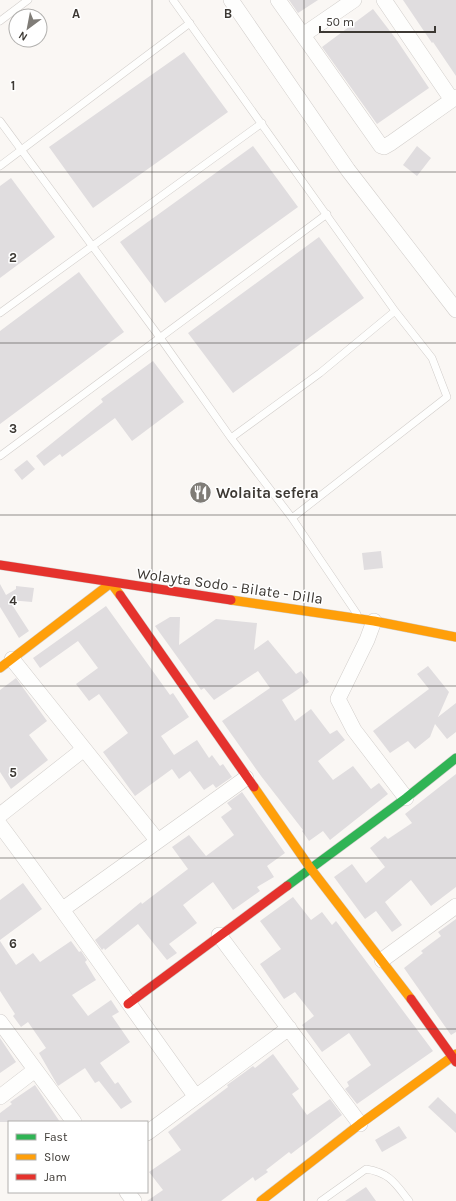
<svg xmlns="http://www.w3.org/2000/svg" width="456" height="1201" font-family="Karla,sans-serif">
<rect width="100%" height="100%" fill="#faf7f4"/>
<path fill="#e0dddf" d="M289 0H318L298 13Z
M403 0H456V76L433 42 432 43Z
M373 9 396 39 429 88 377 124 322 47Z
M184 52 228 112 93 208 49 147Z
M253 146 298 207 165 303 120 242Z
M417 146 431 158 417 176 403 165Z
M11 178 55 237 0 278V186Z
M319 237 364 298 233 393 188 333Z
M79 272 124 332 0 424V331Z
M153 361 184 402 132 441 115 418 62 457 60 454 44 466 36 456 103 402 101 399Z
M27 460 35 469 22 480 14 470Z
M381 551 383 568 364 570 362 553Z
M0 584 6 595 16 589V586L34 588 32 602 9 600 29 631 19 638 0 607Z
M106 606 170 695 173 693 189 717 161 736 174 755 197 740 209 758 212 755 220 766 223 764 232 777 216 788 213 784 204 790 190 771 179 779 172 769 135 796 103 752 128 733 99 694 89 701 76 684 98 668 78 641 40 668 33 658Z
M170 617H180L179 645 216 619 257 623 254 650 268 640 296 674 301 671 309 682 282 700 295 721 311 709 330 734 337 730 345 740 318 761 333 780 353 766 371 789 379 783 388 794 330 840 323 831 309 841 302 831 303 830 261 776 222 721 270 688 258 671 214 700 204 688 201 690 155 626Z
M428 666 449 692 438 717 456 703V732L447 739 435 724 430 737 415 749 408 741 390 753 373 731 429 689 417 674Z
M16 678 47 721 29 735 48 760 11 789 0 772V690Z
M456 774V887L431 906 411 880 385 902 402 925 392 932 376 911 365 919 334 877 352 864 366 883 385 867 370 848 385 836 388 839 412 823 405 814Z
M242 792 285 853 267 866 274 877 257 887 260 891 233 910 213 882 183 905 197 923 169 944 177 953 167 960 138 924 105 950 104 948 102 950 95 940 141 902 142 904 188 869 172 847 189 835 206 856 234 835 221 817 232 809 227 803Z
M23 883 42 909 0 940V900Z
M293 897 311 920 322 912 332 925 336 921 433 1051 357 1104 345 1089 349 1086 347 1082 371 1065 349 1033 322 1052 302 1025 314 1016 295 992 284 999 260 964 281 949 260 921Z
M456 919V1032L451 1035 404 968 423 953 421 951 441 936 438 932Z
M0 941 16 965 33 953 40 962 71 941 79 952 81 951 87 960 85 962 96 980 72 995 88 1016 111 1000 119 1012 112 1016 130 1042 100 1063 115 1084 118 1082 132 1102 121 1109 99 1081 95 1083 85 1068 58 1086 39 1053 46 1048 28 1022 21 1027 13 1016 15 1014 0 991Z
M0 1038 16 1062 0 1073Z
M273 1054 299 1089 292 1094 307 1115 330 1099 342 1115 291 1154 289 1152 266 1170 268 1172 255 1181 253 1177 221 1201H147L163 1190 149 1172 181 1150 168 1132 228 1087 227 1085 245 1072 253 1066 255 1068Z
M35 1085 60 1122H0V1113L12 1104 10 1102Z
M438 1097 456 1114V1133L428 1107Z
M399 1126 407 1138 382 1152 375 1140Z
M366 1187 376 1201H345Z"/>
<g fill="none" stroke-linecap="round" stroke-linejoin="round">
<defs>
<path id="lane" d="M173 0 395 311 432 358 447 397 292 518
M0 21 28 0
M0 121 161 339 231 438 292 518 357 614
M0 166 190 23
M0 313 262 123
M231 438 320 373 395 311
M0 456 327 214
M321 1201 366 1169C390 1173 395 1183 409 1201"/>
<path id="street" d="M231 0 348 170 456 310
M278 0 381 146 384 147 391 143 456 97
M384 0 452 100
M303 35 354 0
M374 621 367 640 338 699 354 730 406 798
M12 659 157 840
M0 815 84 749
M0 825C67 914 130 1006 196 1097
M63 909 246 778
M219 935 360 1124
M382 960 456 906
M0 1022 74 1122
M0 1097 35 1070
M147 1133 289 1028
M127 1192 134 1201"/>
<path id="fast" d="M287 886 406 798 456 758"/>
<path id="slow" d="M231 600 374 621 456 637
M0 668 111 583 120 595
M254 787 311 869 411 999
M261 1201 360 1124 456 1054"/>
<path id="jam" d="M0 565 231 600
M120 595 254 787
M411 999 456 1062
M128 1004 287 886"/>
</defs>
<use href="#lane" stroke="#d1cdca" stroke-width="8"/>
<use href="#street" stroke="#d1cdca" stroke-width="16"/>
<use href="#fast" stroke="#d1cdca" stroke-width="10"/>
<use href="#slow" stroke="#d1cdca" stroke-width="10"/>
<use href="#jam" stroke="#d1cdca" stroke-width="10"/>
<use href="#lane" stroke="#fefefd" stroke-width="7"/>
<use href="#street" stroke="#fefefd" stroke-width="15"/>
<use href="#fast" stroke="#30b455" stroke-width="9"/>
<use href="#slow" stroke="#ff9f0a" stroke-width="9"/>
<use href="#jam" stroke="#e5322d" stroke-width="9"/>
</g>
<path fill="none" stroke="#3d3934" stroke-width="1" stroke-opacity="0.55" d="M152 0V1201M304 0V1201M0 172H456M0 343H456M0 515H456M0 686H456M0 858H456M0 1029H456"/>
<defs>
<symbol id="restaurant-disc" viewBox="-11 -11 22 22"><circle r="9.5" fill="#7f7c77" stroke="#fff"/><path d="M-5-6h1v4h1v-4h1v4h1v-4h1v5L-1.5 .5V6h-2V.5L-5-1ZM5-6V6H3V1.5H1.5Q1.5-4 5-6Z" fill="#fff"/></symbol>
</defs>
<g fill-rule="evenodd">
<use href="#restaurant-disc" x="188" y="480" width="25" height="25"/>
</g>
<g text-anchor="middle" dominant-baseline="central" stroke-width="3" stroke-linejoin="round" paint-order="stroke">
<g font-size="15" font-weight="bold" fill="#3d3934" stroke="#fff" text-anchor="start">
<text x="216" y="493">Wolaita sefera</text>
</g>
<g font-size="15" fill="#3d3934" stroke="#fff">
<text transform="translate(230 586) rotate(8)">Wolayta Sodo - Bilate - Dilla</text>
</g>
</g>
<g font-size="13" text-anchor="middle" font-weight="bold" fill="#3d3934" stroke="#fff" stroke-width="3" stroke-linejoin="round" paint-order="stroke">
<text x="76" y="18">A</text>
<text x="228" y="18">B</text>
<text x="13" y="90">1</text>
<text x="13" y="262">2</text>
<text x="13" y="433">3</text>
<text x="13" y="605">4</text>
<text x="13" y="777">5</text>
<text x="13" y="948">6</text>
</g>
<rect x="8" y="1121" width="140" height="72" fill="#ffffff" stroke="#b1b0ae"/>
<rect x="16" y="1134" width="20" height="6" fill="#30b455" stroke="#b1b0ae"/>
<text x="44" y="1141" font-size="12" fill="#3d3934">Fast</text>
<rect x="16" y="1154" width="20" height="6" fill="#ff9f0a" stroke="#b1b0ae"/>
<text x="44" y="1161" font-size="12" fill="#3d3934">Slow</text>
<rect x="16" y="1174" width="20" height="6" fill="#e5322d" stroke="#b1b0ae"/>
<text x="44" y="1181" font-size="12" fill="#3d3934">Jam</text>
<g transform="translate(28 28) rotate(212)"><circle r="19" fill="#ffffff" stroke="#b1b0ae"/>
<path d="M0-3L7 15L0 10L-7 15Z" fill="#7f7c77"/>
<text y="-6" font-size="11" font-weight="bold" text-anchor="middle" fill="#3d3934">N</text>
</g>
<path d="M320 26v6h115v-6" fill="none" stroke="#3d3934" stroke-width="2"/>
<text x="326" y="26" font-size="12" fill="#3d3934" stroke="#ffffff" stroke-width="3" paint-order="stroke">50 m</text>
</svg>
